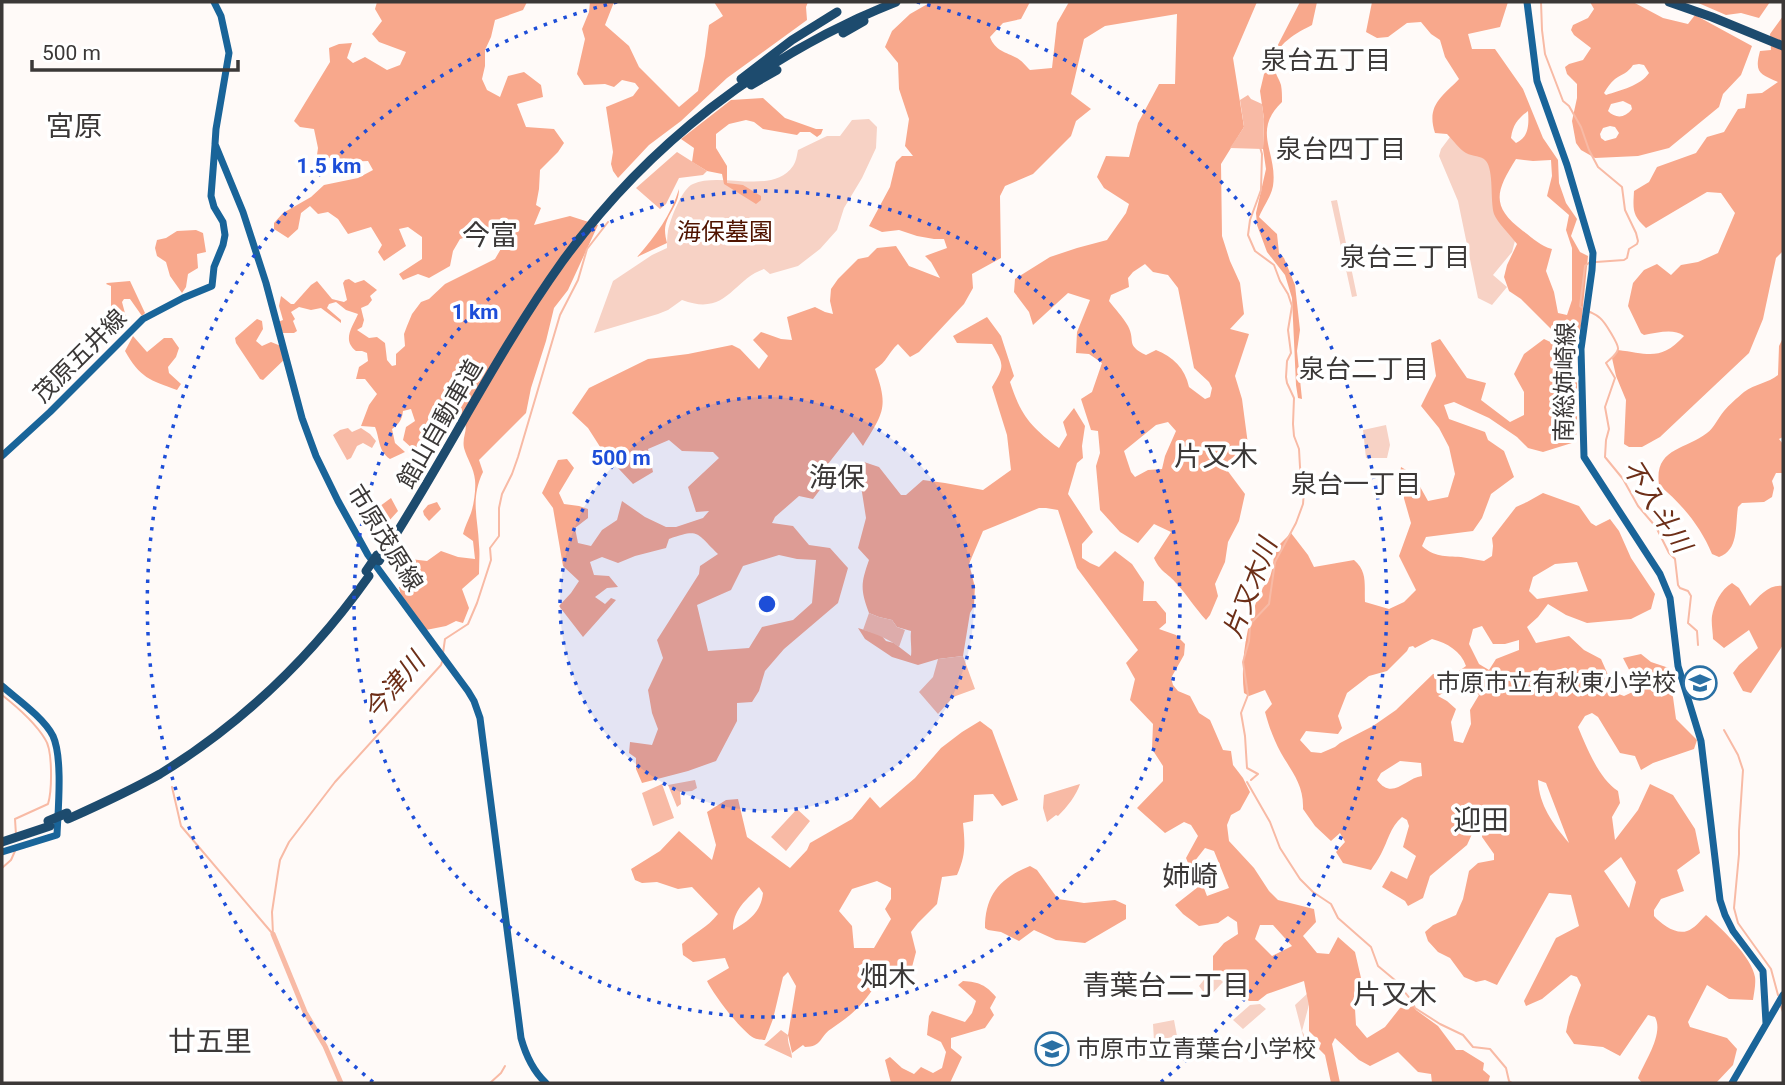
<svg xmlns="http://www.w3.org/2000/svg" width="1785" height="1085" font-family="Roboto,'Noto Sans JP',sans-serif">
<rect width="100%" height="100%" fill="#fffaf8"/>
<path fill="#f7d2c5" d="M869 119 877 127 876 148 862 178 844 208 837 230 820 249 798 266 770 274 764 269C732 280 727 317 682 300L668 310 658 314 594 333 613 281 652 255 667 248C667 243 667 237 668 231 670 220 682 188 693 184 721 171 772 196 793 166 796 162 797 155 798 150L827 136H840L852 120Z
M1450 137 1489 151 1495 197 1516 237 1512 252 1493 275 1507 287 1492 305 1478 298 1458 201 1439 156 1441 149Z
M1337 200 1357 296 1352 297 1331 201Z
M1386 425 1390 445 1387 458H1366L1363 430Z
M1211 971 1223 982 1208 998 1199 986Z
M1309 992 1310 1001 1302 1031 1305 1036 1319 1049 1308 1052 1307 1051 1295 1005Z
M1260 1004 1266 1009 1243 1029 1233 1020 1250 1005Z
M1174 1020 1177 1036 1154 1041 1153 1024Z"/>
<path fill="#f8a88c" fill-rule="evenodd" d="M377 2H527L523 10 495 20 491 37 485 50V66L482 79 487 90 500 97 508 76 524 72 541 85 543 97 517 104 526 127 554 129 564 143 558 152 540 170 539 189 536 205 541 208 534 225 570 216 598 225 568 290 554 308 546 341 531 388 526 413 479 460 483 472C470 499 478 518 479 545 480 554 479 564 479 574L462 589 469 608 463 623 456 621 446 626 426 630 403 605 399 587 412 585 410 559 427 561 441 551 458 557 475 559 473 541 463 534C465 526 468 521 471 513 474 504 476 489 475 480 474 468 467 459 464 448 461 433 474 426 456 413L436 432 431 439 413 449 403 440 406 427 415 421 411 409 403 411C402 420 399 424 392 429L395 443 405 452 390 459C378 451 380 439 375 427L361 426 369 405 377 394 365 379H356L359 367 368 361 367 353 362 351H356C342 340 352 328 358 314L346 310 336 302 329 304 327 308 341 320V323L321 308 311 310 299 307 291 312 295 319 293 321 297 331 294 333H283L278 322 283 320 279 306 281 296 291 304H294L311 285 317 281 332 299 344 302 347 300 343 283 345 280 349 279 355 283 364 280 377 290 370 296 372 300 368 305 361 308 364 320 362 327 357 330 369 338 377 337 385 343 387 360 392 366 396 365V354L405 346 404 334 407 326 412 314 421 302 429 299 445 284 495 259 509 235 482 232 460 239 453 251 450 266 429 278 418 274 403 280 399 274 422 259V237L408 227 399 229 406 246 384 261 378 252 382 245 371 227 348 234 338 219 328 212 318 214 310 206 301 213 298 229 288 238 274 229V223L283 213 311 197 324 185 358 178 373 170 368 161 346 162 317 155 318 148 314 129 300 127 294 121 330 62 329 48 339 44 352 43 347 58 353 63 365 57 387 70 400 65 406 52 379 42 372 34 382 21 375 9Z
M590 2H614L605 25 629 46 639 67 679 107 698 91 705 56 709 25 723 16 714 2H808L806 7 807 20 727 78 681 121 649 145 618 178 613 171 611 164 613 152 606 107 633 96 639 88 635 83 622 80 614 87 605 84 584 85 577 74 585 39 582 29 589 12Z
M931 2H1030L1021 19 1003 23 990 37C995 51 1006 52 1017 58 1021 60 1026 66 1030 70L1052 68 1057 23 1069 2H1257L1233 58 1244 127 1221 164 1222 236 1230 261 1240 283 1244 314 1230 329 1249 334 1235 376 1242 399 1249 452 1241 459 1220 464 1227 470 1245 494 1239 521 1228 542 1225 562 1215 584 1218 596 1210 615 1206 620C1195 608 1187 595 1177 584 1167 572 1161 573 1154 558L1171 532 1154 524 1138 543 1120 532 1100 510 1096 466 1100 453 1098 431 1091 430 1081 399 1092 392 1102 363 1089 354 1076 353 1077 332 1090 300 1068 293 1033 325 1029 312 1014 292 1015 279 1050 257 1077 248 1107 240 1126 213 1129 204 1104 188 1097 177 1106 156 1129 157 1138 123 1159 84H1175L1177 14 1105 26 1084 39 1071 94 1091 109 1076 121 1071 136 1033 174 1005 186 1000 196 1001 258 972 274 973 288 964 304 919 352 910 357 898 344C888 353 887 362 875 369 889 408 883 413 863 446L853 432 817 478 822 487 813 499 799 496 775 517 772 523 793 526 809 545 830 548 848 568 838 603 784 649 765 671 759 691 752 702 737 703V721L716 761 688 771 642 783 636 769V758L629 753 630 742 652 745 658 729 652 713 648 690 663 658 657 640 699 574 700 566 718 554C696 533 700 528 669 539L666 548 635 556 618 563 602 557 590 562 594 575 609 576 618 587 607 588 595 597 605 604 611 598 616 600 583 637 559 606 571 593 579 581 563 566 553 508 542 493 558 460 567 459 574 468 559 493 564 504 579 506 588 509V518L575 528 578 543 591 546 602 530 617 520 622 501 645 517 666 527H676L703 518 709 511 696 512 688 487 719 458 713 452 682 451 669 440 648 449 653 472 633 484 604 453 588 428 572 413 589 388 648 359 688 354 732 345 740 349 759 369 768 356 753 340 761 332 781 339 792 340 787 317 815 307 825 312 833 314 830 301 831 289 838 279 858 259 868 257 877 248 896 246 909 266 940 278 931 262 925 256 947 248 944 239H934L917 236 899 230 882 232 869 226 890 187 896 162 902 156H913L905 146 909 119 899 89 898 63 885 47 892 31 910 14ZM1145 264 1153 272 1168 275 1178 288 1194 368 1209 382 1212 388 1210 397 1205 399 1189 387C1185 368 1173 357 1156 350L1146 355C1125 345 1136 341 1128 326 1123 317 1115 309 1109 301L1111 295 1129 287 1128 278 1133 272ZM1168 422 1176 431 1165 456 1162 469 1148 470 1135 477 1131 472 1124 451 1156 425ZM779 555 797 559 816 560 812 603 793 620 762 627 749 648 708 651 697 605 731 590 743 566Z
M1300 2H1317L1312 25C1298 32 1274 45 1274 63 1273 71 1279 78 1281 85 1282 90 1282 96 1282 102 1251 132 1278 152 1273 186 1271 197 1263 207 1259 217L1277 234 1279 253 1284 258 1295 285 1300 330 1297 351 1302 399 1298 398 1296 385 1292 298 1285 275 1267 252 1257 225 1256 213 1266 169 1263 149 1264 119 1260 91 1265 70Z
M1372 2H1508L1500 27 1468 34 1472 49H1495L1523 89 1543 138 1558 160 1559 183 1566 203 1577 219 1571 236 1580 252 1588 256 1581 326C1577 337 1573 338 1562 340L1521 299 1509 291 1504 277 1507 265 1517 244C1511 236 1497 222 1494 214 1490 200 1494 171 1486 161 1481 155 1473 157 1466 153 1459 149 1453 140 1447 134L1435 133C1426 105 1442 97 1459 79L1445 57 1440 40 1431 34 1421 22 1407 23 1388 37 1377 38 1366 32ZM1528 111C1529 124 1529 137 1516 143L1511 138C1513 124 1518 119 1528 111ZM1516 159 1533 161 1551 160 1552 176 1547 196 1569 215 1566 230 1572 248V300L1567 315 1558 313 1554 292 1546 271 1552 249C1540 246 1533 238 1523 231 1490 206 1496 191 1516 159Z
M1590 2H1633L1663 18 1688 24 1695 15 1752 46 1741 75 1723 94 1719 107 1669 148 1638 156 1595 158 1581 150 1576 143 1572 121 1577 98V84L1567 74 1565 67 1569 64 1583 60 1591 48 1574 35 1571 30 1573 25 1588 18 1594 9ZM1639 64 1644 65 1649 73C1640 86 1621 90 1606 95L1604 93C1607 88 1610 83 1615 79 1622 74 1628 73 1633 65ZM1623 101 1631 105 1632 109C1625 118 1616 119 1608 111L1611 104ZM1610 126 1615 127 1619 133 1616 138 1605 141 1601 138 1600 134 1603 128Z
M1696 2H1770L1759 18 1741 13 1726 15Z
M1783 16V251L1776 258 1763 319 1749 353 1660 437 1642 447H1629L1624 444 1626 400 1616 376 1612 358 1618 350C1649 354 1661 361 1684 336 1673 328 1658 333 1644 335L1641 333 1628 306 1633 283 1644 270 1657 264 1671 275 1681 265 1698 262 1718 253 1735 213 1721 193 1707 192 1646 228C1632 215 1633 210 1634 191L1649 182 1657 167 1696 153 1707 137 1724 132 1738 109 1745 108 1747 94 1762 93 1778 82C1760 74 1754 73 1760 51L1771 50 1770 34Z
M763 98 785 118 816 129H823L821 134 817 137 810 132H800L797 135 763 129 754 122 746 120 729 124 716 134V148L727 166V183L743 185 761 196V200L756 204 724 184 722 174 707 171 692 162 694 148 681 139 731 100Z
M679 189C679 206 666 214 665 230 665 235 666 239 667 243L637 257C655 237 671 215 679 189Z
M196 230 203 233 206 252 197 254 198 268 188 274 186 287 182 293 170 276 166 262 157 256 155 248 157 240 166 238 177 231Z
M130 281 145 313 142 316 130 299H124L122 302 126 317 119 323 111 308V286L106 284 107 283Z
M987 317 1001 336 1014 376 1010 382C1021 416 1031 427 1059 448L1067 435 1063 422 1074 408 1085 426 1082 446 1083 458 1077 463 1068 494 1093 532 1082 544V558L1090 563 1099 567 1115 551 1132 564 1144 582 1143 601H1156L1166 613V623L1159 629 1176 635 1185 644 1184 655 1171 678 1173 685 1178 691 1190 696 1199 713 1210 720 1223 750 1231 751 1233 765 1243 778 1250 792 1240 810 1231 815 1227 825 1229 841 1254 868 1269 891 1278 900 1314 909 1316 922 1303 936 1317 953 1329 954 1338 937 1355 952 1361 978 1354 993 1356 1025 1367 1038 1385 1027 1400 1008 1410 1000 1416 1010 1438 1026 1456 1050H1463L1484 1063 1483 1070 1490 1076 1488 1083H1432L1431 1074 1418 1072 1398 1052 1370 1066 1359 1060 1335 1038 1332 1044 1340 1083H1331L1325 1055 1319 1049 1321 1043 1309 1031V1006L1304 981 1267 994 1258 1001H1249L1230 985 1232 981 1223 974 1219 977 1213 971V956L1224 943 1238 934 1237 922 1228 916 1218 923 1199 926 1183 914 1175 905 1198 887 1186 858 1198 836 1191 825 1184 822 1165 833 1137 808 1163 781V766L1152 749 1153 724 1130 700 1135 679 1126 663 1138 650 1077 568 1058 510 1046 508H1039L983 531 969 564 975 587 974 606 970 613 963 656 938 659 918 665 892 657 865 639 858 628 881 635 886 641 894 643 911 656C912 647 910 640 911 631L897 627 892 620 879 617 869 613C860 589 861 583 869 560L858 548 866 518 861 486 864 462 879 467 901 495H906L923 480 945 483 983 490 1011 470 1007 435 992 387C1005 366 1004 365 992 344L957 343 953 336ZM1205 848 1214 851 1229 888 1207 896 1194 862ZM1260 925H1273L1292 946 1272 956 1255 939Z
M257 319 262 321 263 329 256 341 262 346 271 342 281 346 288 356 263 380 260 379 236 343 235 338Z
M133 336 147 352 164 338H172L179 348 176 357 168 367 169 373 181 384 177 390C150 380 140 378 125 351Z
M1783 338V437L1779 439 1783 444V473H1776L1772 481 1774 488 1772 497 1764 502 1742 503 1738 507C1735 526 1739 550 1719 557L1712 554C1701 527 1682 504 1659 485 1654 448 1685 450 1707 433 1714 428 1718 418 1724 411 1729 405 1737 398 1744 392 1755 384 1768 383 1778 375L1779 346Z
M1440 339 1467 378 1486 383 1481 400 1510 422 1524 415V392L1514 374 1524 354 1544 339 1561 347 1577 383V430L1575 442 1543 452 1528 448 1517 437 1489 418 1454 402 1444 405 1449 419 1485 432 1488 440 1504 451 1514 477 1491 494 1482 518 1473 531 1426 537 1422 546C1434 557 1445 556 1461 557 1469 558 1476 560 1484 561L1492 556 1493 546 1492 538 1516 507 1527 502 1543 493 1579 506 1591 523 1596 526 1610 519 1619 531 1631 558 1655 594 1651 609 1631 619 1587 623 1566 615 1548 604 1538 617 1527 627 1536 643 1569 636 1584 650 1601 659 1616 693 1624 696 1639 689 1623 658 1641 654 1651 662 1669 668 1676 719 1697 740 1694 749 1653 763 1641 770 1635 756 1620 753 1598 717 1592 713 1585 716 1578 727C1587 748 1599 779 1618 791L1620 803 1612 817 1615 840 1638 810 1650 784 1673 795 1695 829 1700 853 1677 870 1684 891 1661 899 1654 910V916C1661 924 1676 935 1687 931 1694 929 1701 920 1706 915 1721 928 1752 957 1755 977 1756 984 1754 993 1753 1000L1729 999 1707 985 1688 1022 1690 1027 1727 1038 1737 1049 1733 1065 1716 1083H1642L1638 1078C1645 1061 1664 1034 1655 1017L1648 1015 1620 1056 1603 1047 1574 1044 1566 1032 1569 1017 1581 985 1577 977 1571 975 1542 999 1526 1006 1524 1001 1556 938 1579 926 1571 895 1549 893 1497 985 1485 980 1476 982 1464 977 1450 958 1438 952 1428 941 1425 932 1433 925 1456 915 1463 899 1469 871 1478 863 1494 860V854L1482 837C1483 827 1492 816 1489 806L1477 815 1472 834 1467 845 1430 876 1423 898 1408 906 1405 901 1382 887 1391 871 1407 879 1416 856 1403 847 1409 826 1407 820 1402 817C1390 827 1388 841 1381 854 1378 860 1374 865 1371 870L1343 863 1336 852 1345 842 1340 833 1331 841 1315 826 1303 809C1304 785 1292 772 1281 753 1274 740 1269 727 1265 712L1272 704 1265 690 1249 696 1244 693C1240 661 1247 620 1261 591 1263 586 1268 582 1270 577 1273 568 1274 559 1274 550L1291 533 1308 555 1314 567 1354 560C1368 572 1364 585 1365 602L1389 609 1404 602 1416 590 1399 556 1411 523 1399 481 1401 467 1413 474 1428 501 1448 497 1455 474 1449 447 1439 428 1421 406 1436 376 1431 343ZM1577 562 1588 591 1537 599 1529 591 1533 577 1555 564ZM1482 626 1493 644H1505L1519 640V650L1496 659 1489 670 1479 664 1469 644 1473 629ZM1432 639C1447 643 1461 651 1466 666L1459 671 1433 674 1396 710 1373 726 1340 743 1335 747 1321 753 1311 752 1300 740 1306 731 1338 734 1342 728 1338 716 1347 693 1369 676 1387 671 1407 651 1409 647 1413 646 1415 648ZM1451 688C1460 689 1473 688 1479 695L1470 710 1471 724 1463 743 1454 741 1451 722 1456 709 1447 701 1438 696ZM1400 761 1421 763 1422 776C1405 778 1393 801 1377 780L1381 773ZM1538 780 1546 783 1569 843C1553 824 1539 805 1538 780ZM1621 857 1636 882 1629 908 1604 871Z
M391 498 398 511 388 522 384 520 376 509Z
M437 502 441 509 429 521 424 515 423 511 428 505Z
M1732 583 1739 588 1750 606C1759 596 1769 584 1783 586V645L1751 693 1743 691 1733 673 1739 665 1758 648 1749 630 1724 648 1713 639C1713 632 1711 623 1712 616 1714 604 1721 589 1732 583Z
M980 721 992 730 1018 800 1002 806 993 794 974 795 973 821 963 823C965 844 966 855 957 875L942 877 937 904 918 923 911 932 916 952 912 967C891 975 886 974 869 960L858 966 873 989C858 1010 852 1014 831 1029 820 1036 822 1047 805 1047L803 1045 792 1053 788 1035 796 986 788 972 783 977 773 1019 765 1040C762 1040 756 1039 754 1038 742 1032 713 994 707 981L729 968 725 958 693 962 683 955 682 944C695 932 707 928 718 914L692 887 678 889 657 882 642 883 635 880 631 869 660 851 679 831 712 860 716 845 707 812 726 800 738 799 747 837 790 868 807 850 810 843 852 819 870 797 880 808 915 778 941 748 962 732ZM877 881 891 888V899L885 909 891 919 874 948H854L852 926 839 911 852 889ZM759 887 763 893C761 912 749 921 733 930 733 910 745 901 759 887Z
M1030 866 1037 870 1058 899 1084 903 1115 900 1126 905V919L1085 943 1056 940 1034 930 1019 941 1001 932 988 930 985 928C985 895 1000 878 1030 866Z
M963 981C979 982 986 985 996 997L990 1008 994 1015 985 1028 951 1038V1048L962 1057 950 1083H891L885 1060 890 1057 902 1068 914 1074 921 1067 933 1073 942 1068 946 1052 941 1042 927 1035 929 1016 932 1011 965 1022 972 1013 976 1001 958 985Z"/>
<path fill="#f8baa5" d="M1248 95 1251 99 1262 104 1264 119 1263 149 1230 148 1244 127 1240 100Z
M677 152 707 171 703 175 679 178 666 204 660 209 636 188Z
M338 164 347 166 363 165V170L352 176 343 174 339 175Z
M348 428 352 432 361 428 370 434 376 441 372 448 363 443 357 446 351 458 347 460 333 435 340 430Z
M869 613 879 617 892 620 897 627 905 630 899 647C889 639 876 634 863 630Z
M963 656 975 689 953 697 938 714 919 692 933 677 938 659Z
M695 780 697 788 692 791 680 792 681 804 677 807 668 785Z
M662 784 674 818 653 826 642 793Z
M1080 784C1076 796 1067 807 1058 816L1056 815 1047 822 1043 808 1044 795Z
M797 809 810 821 786 851 771 837Z
M781 1030 788 1035C787 1044 792 1050 792 1058L764 1045Z"/>
<g fill="none" stroke-linecap="round" stroke-linejoin="round">
<path stroke="#f8baa5" stroke-width="2" d="M1541 2 1542 30 1545 54 1563 101 1569 106 1581 127 1589 150 1598 167 1622 187 1625 210 1636 233 1638 241 1637 244 1629 249 1627 258 1624 260 1596 262
M1585 310 1580 306 1585 266 1590 262
M1590 312C1594 314 1597 315 1600 318 1605 322 1619 345 1618 349 1617 355 1610 359 1606 363L1615 378 1605 407 1609 429 1606 440 1605 457 1623 479 1638 506 1656 527 1669 553 1675 559 1678 585 1680 588 1688 591 1691 596 1688 623 1697 631 1698 645
M443 653 445 639 468 624 477 603 491 560 490 548 499 536V508L502 494 512 474 518 457 560 315 578 280 587 249 608 222
M2 695C16 706 36 724 45 739 53 750 52 791 48 804L15 819 16 835
M1724 730 1738 755 1743 770 1739 831V854L1734 908 1738 923 1771 969 1778 995
M1251 780 1258 774 1247 768 1245 736 1241 713 1248 695 1243 662 1249 641 1250 627 1252 622 1269 604 1275 562 1296 523 1303 504 1304 491 1300 467 1299 449 1294 436 1293 424 1294 398 1287 383 1286 377 1287 361 1291 353 1288 330 1292 306 1288 294 1280 281 1274 265 1255 251 1248 235 1250 220 1261 190 1262 154 1260 147
M1247 782 1270 822 1280 848 1300 879 1313 892 1331 904 1338 918 1371 947 1378 966 1396 981 1411 1000 1415 1008 1440 1024 1463 1035 1473 1047 1490 1049 1506 1068 1509 1081 1512 1083
M172 787 181 826 272 933
M2 868 11 860 15 851
M273 934 272 912 278 872 280 860 289 842 335 782 441 665 442 662
M1780 1004 1783 1012
M490 1083 501 1073 505 1066"/>
<path stroke="#f8baa5" stroke-width="5" d="M273 934 305 1012 325 1046 341 1083"/>
<path stroke="#196499" stroke-width="7" d="M214 2 221 16 229 53 216 129 215 144 243 212 266 283 302 418 316 456 338 501 368 555 468 691 474 701 480 718 521 1038C526 1056 533 1071 546 1083
M1527 2 1537 81 1567 165 1593 253 1592 270 1581 349 1584 457 1660 574 1670 598 1678 666 1701 741 1720 900 1725 915 1733 931 1763 971 1766 1023
M2 456 50 412 143 319 183 298 212 286 214 267 223 245 225 235 223 222 214 207 211 196 215 145
M2 686C17 699 44 718 53 736 63 758 58 810 57 835L2 852
M1732 1083 1783 995"/>
<path stroke="#1d4b6e" stroke-width="9" d="M1669 2 1712 17 1783 46
M843 33 864 21
M741 79 792 40 837 12
M751 85 777 70
M379 561C443 463 494 357 562 262 646 146 762 55 896 2
M68 819C99 805 130 791 160 774 243 723 313 655 369 576
M2 842 50 826"/>
<path stroke="#1d4b6e" stroke-width="9" d="M366 571 377 555
M48 821 67 813"/>
</g>
<circle cx="767" cy="604" r="207" fill="#1d4ed8" fill-opacity=".12"/>
<g fill="none" stroke="#1d4ed8" stroke-width="3.5" stroke-dasharray="3.5 7">
<circle cx="767" cy="604" r="207"/>
<circle cx="767" cy="604" r="413"/>
<path d="M373 1082A620 620 0 0 1 617 2M917 2A620 620 0 0 1 1161 1082"/>
</g>
<defs>
<symbol id="school-ring" viewBox="-11 -11 22 22"><circle r="9.5" fill="#fff" stroke="#2a70a4" stroke-width="1.5"/><path d="M0-5L7-2L0 1L-7-2ZM-4 1L0 2.5L4 1V4Q0 6-4 4Z" fill="#2a70a4"/></symbol>
</defs>
<g fill-rule="evenodd">
<use href="#school-ring" x="1681" y="664" width="38" height="38"/>
<use href="#school-ring" x="1033" y="1030" width="38" height="38"/>
</g>
<g text-anchor="middle" dominant-baseline="central" stroke-width="7" stroke-linejoin="round" paint-order="stroke">
<g font-size="24" fill="#501400" stroke="#fff">
<text x="725" y="232">海保墓園</text>
</g>
<g font-size="24" fill="#3b3837" stroke="#fff">
<text transform="translate(80 356) rotate(-45)">茂原五井線</text>
<text transform="translate(1565 382) rotate(-89)">南総姉崎線</text>
<text transform="translate(440 424) rotate(-60)">館山自動車道</text>
<text transform="translate(385 538) rotate(58)">市原茂原線</text>
</g>
<g font-size="24" fill="#3b3837" stroke="#fff" text-anchor="end">
<text x="1676" y="683">市原市立有秋東小学校</text>
<text x="1076" y="1049" text-anchor="start">市原市立青葉台小学校</text>
</g>
<g font-size="26" fill="#3b3837" stroke="#fff">
<text x="1326" y="60">泉台五丁目</text>
<text x="1341" y="149">泉台四丁目</text>
<text x="1405" y="257">泉台三丁目</text>
<text x="1364" y="369">泉台二丁目</text>
<text x="1356" y="484">泉台一丁目</text>
</g>
<g font-size="26" font-style="italic" fill="#6d2f18" stroke="#fff">
<text transform="translate(1657 506) rotate(58)">不入斗川</text>
<text transform="translate(1250 588) rotate(-69)">片又木川</text>
<text transform="translate(394 686) rotate(-50)">今津川</text>
</g>
<g font-size="28" fill="#3b3837" stroke="#fff">
<text x="74" y="126">宮原</text>
<text x="490" y="235">今富</text>
<text x="1216" y="456">片又木</text>
<text x="837" y="477">海保</text>
<text x="1481" y="820">迎田</text>
<text x="1190" y="876">姉崎</text>
<text x="888" y="976">畑木</text>
<text x="1166" y="985">青葉台二丁目</text>
<text x="1395" y="994">片又木</text>
<text x="210" y="1041">廿五里</text>
</g>
</g>
<circle cx="767" cy="604" r="10" fill="#1d4ed8" stroke="#fff" stroke-width="3.5"/>
<g font-size="21" text-anchor="middle" font-weight="bold" fill="#1d4ed8" stroke="#fff" stroke-width="7" stroke-linejoin="round" paint-order="stroke">
<text x="329" y="173">1.5 km</text>
<text x="475" y="319">1 km</text>
<text x="621" y="465">500 m</text>
</g>
<rect width="1785" height="1085" fill="none" stroke="#3b3837" stroke-width="7"/>
<path d="M32 60v10h206v-10" fill="none" stroke="#3b3837" stroke-width="3.5"/>
<text x="42" y="60" font-size="21" fill="#3b3837" stroke="#ffffff" stroke-width="5" paint-order="stroke">500 m</text>
</svg>
